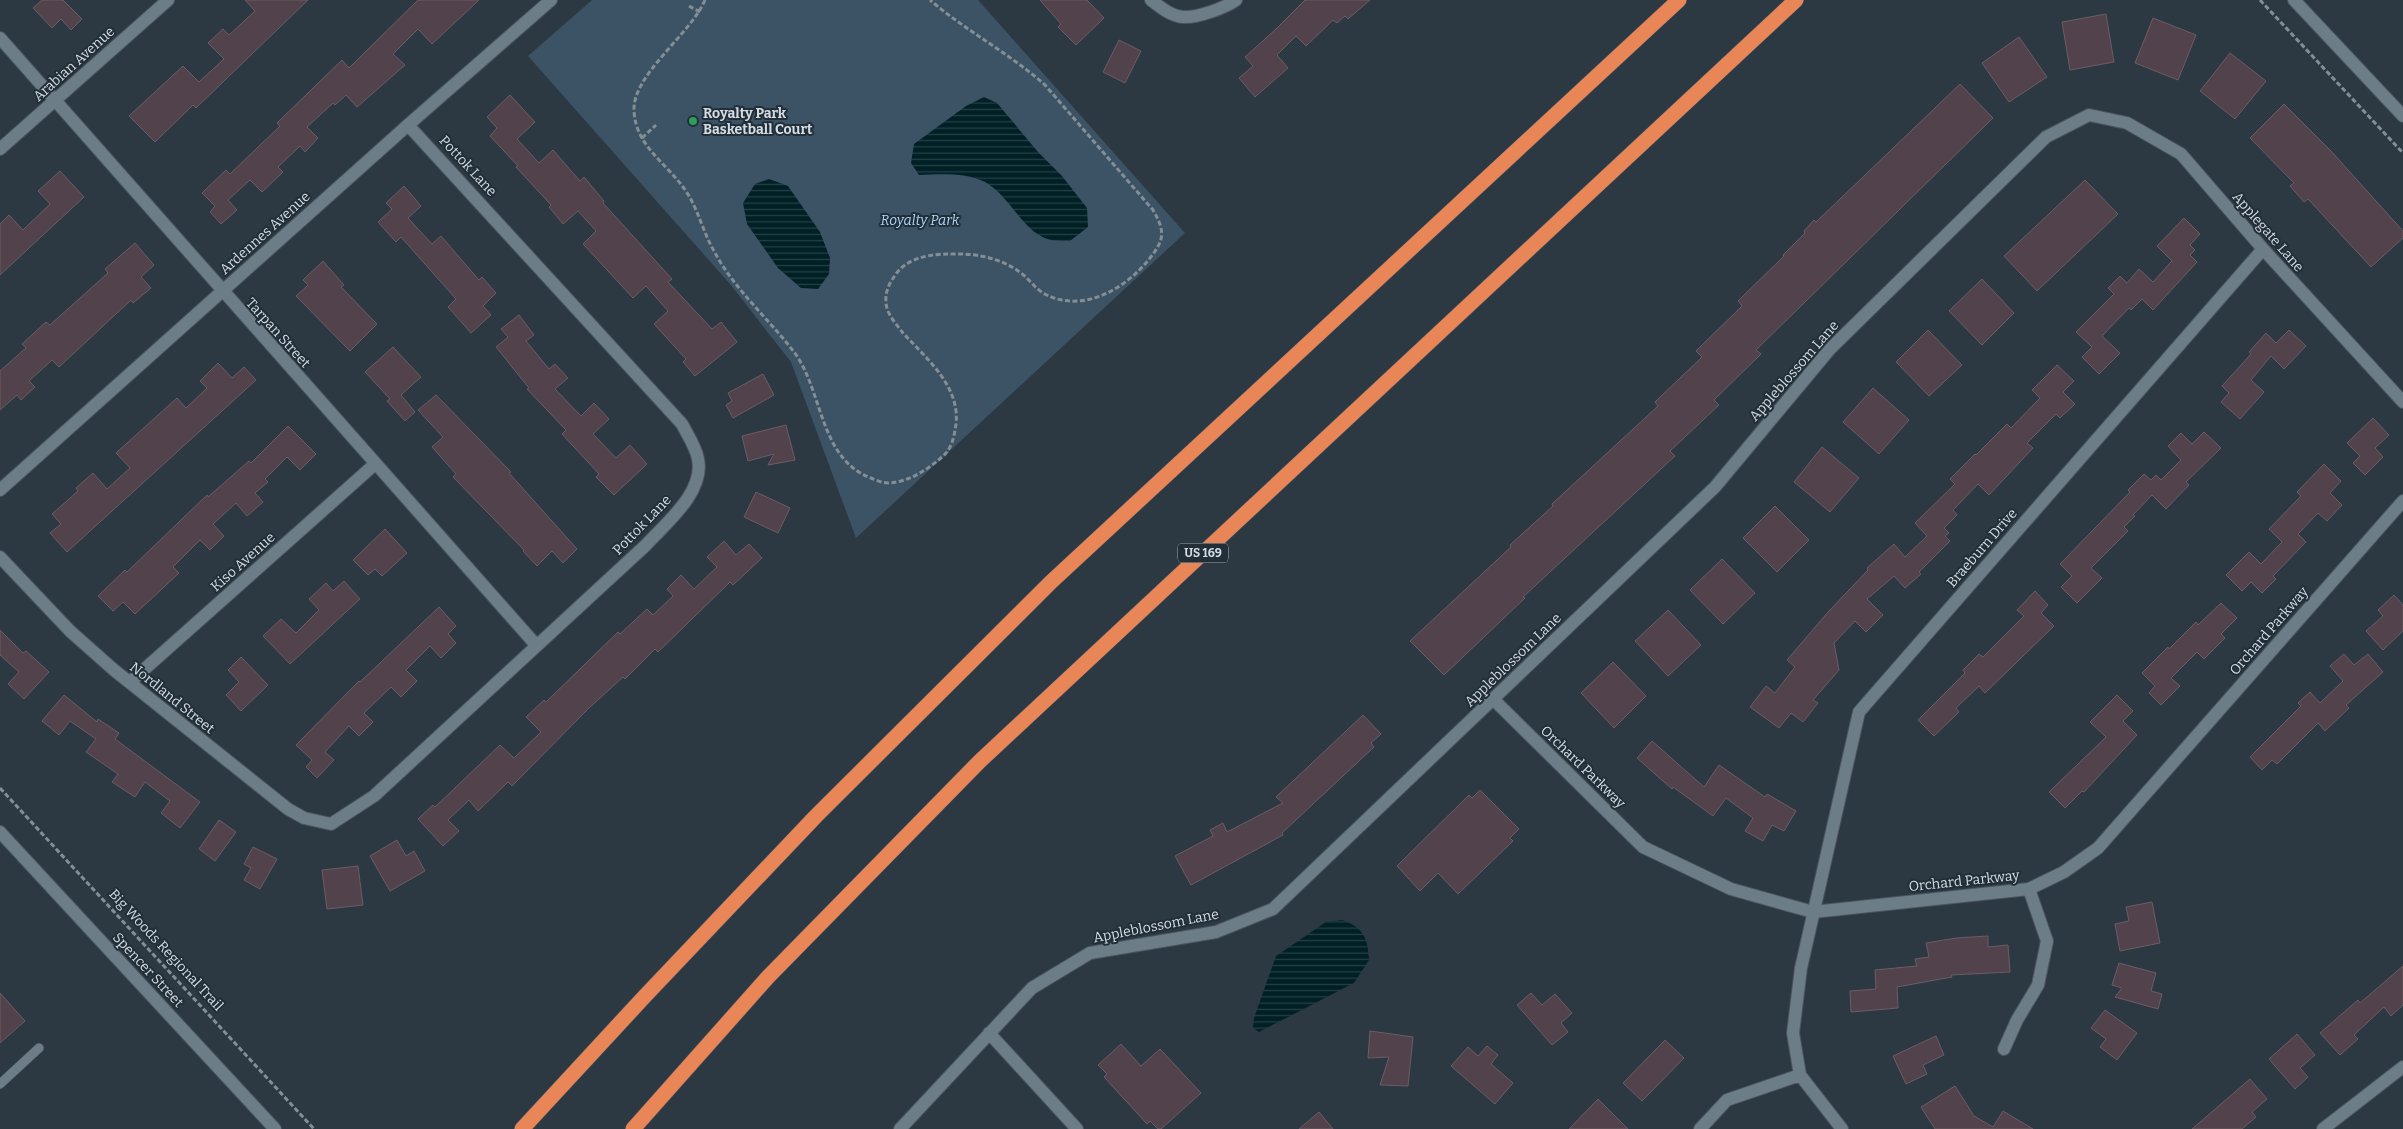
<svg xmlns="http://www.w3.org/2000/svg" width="2403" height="1129" font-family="Bitter,serif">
<defs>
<pattern id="water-rules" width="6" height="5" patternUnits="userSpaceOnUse" patternTransform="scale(1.25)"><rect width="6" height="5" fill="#002026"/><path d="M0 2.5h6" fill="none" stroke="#244045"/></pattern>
</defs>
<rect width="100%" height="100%" fill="#2c3943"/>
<path fill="#3b5365" d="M592 0H978L1185 233 856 538 791 362 730 284 528 56Z"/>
<path fill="url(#water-rules)" d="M984 97 997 103 1038 152 1062 176 1087 208 1088 227 1070 241C1063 241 1054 241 1047 239 1022 230 1009 195 985 182 966 172 939 174 919 175L911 163 914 144 966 106Z
M769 179 788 186 820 232 830 258 829 274 818 289 801 288 778 268 747 224 743 203 755 184Z
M1342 920C1363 927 1368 938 1369 960L1354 983 1259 1032 1253 1028 1254 1018 1276 956 1326 922Z"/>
<path fill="#51424b" stroke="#6c5c65" d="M42 0H63L82 19 71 30 61 19 52 28 33 8Z
M245 0H308L196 108 193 105 155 142 129 116 183 66 199 82 224 59 208 43 223 29 229 35 255 11Z
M418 0H479L432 44 418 29 393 54 405 65 357 107 346 95 335 105 333 103 307 127 318 138 305 152 300 146 278 167 283 172 262 192 250 180 228 200 237 210 221 224 210 212 215 206 202 193 226 170 230 174 280 126 277 123 342 60 349 68Z
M1040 0H1087L1104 18 1076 45 1058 27 1061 24Z
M1305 0H1370L1348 19 1345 16 1337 23 1333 20 1306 46 1296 36 1277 55 1288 68 1255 97 1239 78 1253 66 1245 57 1276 29Z
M2106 14 2114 62 2070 70 2062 22Z
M2153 18 2196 35 2178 80 2135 63Z
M2019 37 2047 77 2009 102 1982 63Z
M1119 40 1141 51 1125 83 1103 72Z
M2230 53 2266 81 2235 119 2200 91Z
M1960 84 1993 118 1756 350 1761 354 1714 400 1719 405 1670 451 1675 456 1523 597 1525 598 1444 675 1410 641 1511 547 1510 545 1553 506 1552 504 1658 406 1655 402 1702 357 1696 351 1742 306 1738 301 1784 256 1783 255 1805 233 1804 231 1814 220 1816 222Z
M510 95 535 122 517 139 539 163 553 150 580 181 584 177 604 201 603 203 672 279 668 282 712 329 721 322 737 342 695 376 683 362 686 359 654 324 668 311 646 286 633 298 583 244 596 231 578 211 563 224 549 207 551 205 516 167 518 166 490 136 497 128 487 117Z
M2284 104 2331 151 2403 231V238L2371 267 2308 199 2304 202 2290 186 2294 183 2250 138Z
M60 171 84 197 0 275V224L9 215 23 230 50 204 38 191Z
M2085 180 2118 214 2037 291 2004 256Z
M404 186 421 206 408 218 432 244 441 236 479 280 482 277 496 293 483 306 491 315 471 333 448 307 456 299 401 237 396 242 378 222 392 209 386 203Z
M2184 218 2200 234 2190 245 2195 250 2190 255 2197 262 2153 310 2142 299 2131 310 2129 308 2102 336 2120 353 2099 374 2082 357 2092 347 2076 332 2114 294 2108 288 2120 276 2127 283 2139 269 2153 282 2172 261 2157 246Z
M135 243 154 265 141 277 151 288 133 303 131 300 59 367 52 360 29 381 35 387 21 400 17 395 0 410V371L26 348 22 344 46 322 50 325 108 273 105 269Z
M323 261 344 285 341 287 377 324 350 351 296 296 308 285 303 280Z
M1982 279 2014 313 1982 345 1949 311Z
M519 315 534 335 526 341 549 369 555 364 568 378 555 389 581 416 594 403 609 419 593 434 616 458 630 445 647 464 614 495 596 477 599 474 562 434 566 430 527 389 529 388 496 347 508 337 501 329Z
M1928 330 1962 365 1929 396 1896 362Z
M2289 330 2306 346 2284 369 2271 356 2251 380 2264 392 2240 419 2221 402 2229 393 2222 386 2251 354 2249 352 2266 333 2276 343Z
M393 347 421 377 401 395 415 412 405 421 387 401 390 399 365 372Z
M218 363 232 378 244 367 256 380 67 552 50 533 61 524 52 514 78 491 76 488 93 473 107 489 130 468 116 453 177 398 186 408 207 388 200 381Z
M2057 365 2074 381 2063 392 2075 404 2060 418 2056 414 2027 443 2033 448 1989 495 1978 484 1953 510 1957 515 1944 528 1949 533 1945 536 1950 541 1919 572 1921 574 1905 588 1894 576 1867 599 1883 615 1866 632 1855 621 1834 643 1839 670 1813 700 1818 703 1803 722 1791 713 1779 728 1750 707 1766 686 1775 693 1795 667 1787 660 1829 611 1868 570 1867 568 1894 544 1905 557 1927 536 1915 523 1955 484 1950 479 1975 454 1976 455 2007 424 2011 428 2040 398 2032 390Z
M763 374 774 395 733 418 726 405 732 401 728 393Z
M1873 388 1909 420 1879 454 1843 422Z
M436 395 511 472 509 473 577 549 563 563 552 551 537 566 523 551 524 550 453 477 456 474 432 447 443 437 418 410Z
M2373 418 2389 435 2375 448 2383 457 2365 475 2353 463 2360 456 2347 443Z
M786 425 795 460 768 465 774 454 748 461 742 436Z
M288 426 316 454 300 470 287 457 265 479 268 482 255 493 263 502 247 516 236 503 213 524 224 536 210 550 200 540 173 567 179 573 135 614 123 602 113 611 98 596 125 570 127 572 207 495 208 497 249 461 251 463Z
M2204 432 2221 448 2186 482 2189 485 2166 509 2152 495 2133 515 2135 516 2124 527 2128 531 2091 568 2102 578 2077 603 2061 587 2072 576 2060 564 2130 492 2128 490 2144 474 2151 480 2156 475 2161 480 2181 460 2168 446 2181 433 2192 444Z
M1822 447 1859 478 1830 512 1794 482Z
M2324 464 2341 481 2330 493 2342 505 2327 521 2318 513 2298 534 2306 542 2273 576 2276 579 2262 593 2251 582 2242 591 2226 575 2249 552 2261 564 2282 542 2269 529 2301 496 2297 492Z
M756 492 790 508 778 533 744 517Z
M1775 506 1809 540 1777 572 1743 538Z
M385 529 407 553 382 576 375 569 368 575 353 560Z
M724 541 736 555 749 544 762 558 733 585 730 582 658 652 655 649 625 679 623 677 588 709 512 786 508 782 478 811 469 800 448 820 459 831 443 846 418 819 433 805 435 807 500 745 514 758 541 732 526 717 544 700 546 702 618 632 620 634 647 609 653 615 673 596 667 589 681 575 694 589 717 567 707 557Z
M1722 559 1755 593 1723 624 1690 590Z
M344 581 360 599 290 664 263 636 281 619 296 633 319 610 309 599 326 583 333 591Z
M2035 591 2048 605 2041 613 2054 626 1985 693 1979 686 1956 708 1959 712 1934 736 1918 720 1965 673 1963 670 1979 654 1983 657 2024 616 2017 610Z
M2394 595 2403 605V631L2383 650 2366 631 2383 616 2378 610Z
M2221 603 2237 618 2221 634 2225 638 2204 659 2197 652 2171 678 2180 686 2161 705 2149 693 2155 686 2142 673 2168 647 2169 649 2196 622 2198 625Z
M439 607 456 626 448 634 456 643 441 658 430 646 406 670 417 681 401 697 391 687 364 713 373 722 359 736 349 726 325 752 334 760 317 778 306 767 312 760 296 745 359 681 360 682Z
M1668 610 1701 645 1668 676 1635 641Z
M0 630 23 653 26 651 49 672 24 699 8 684 19 672 0 655Z
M2344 654 2354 665 2368 654 2383 672 2346 705 2349 708 2325 731 2318 723 2277 764 2272 760 2262 770 2250 757 2301 706 2298 703 2310 692 2320 703 2343 681 2330 666Z
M241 657 268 685 241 711 226 695 239 682 228 670Z
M1613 662 1646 696 1614 728 1581 693Z
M64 695 97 722 98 719 119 733 115 739 200 802 180 828 161 813 170 801 145 782 135 797 112 782 118 774 86 752 96 739 70 721 59 735 42 721Z
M2117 695 2133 711 2123 721 2137 735 2084 792 2082 791 2065 808 2049 792 2106 737 2090 722Z
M1363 715 1381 734 1371 743 1374 747 1282 833 1283 835 1191 885 1175 856 1213 836 1210 830 1223 823 1227 832 1283 803 1276 797Z
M1652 741 1704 787 1719 765 1765 797 1767 794 1796 811 1784 831 1772 825 1763 841 1745 831 1753 818 1726 798 1713 816 1673 787 1672 789 1637 758Z
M1480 790 1519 829 1510 838 1513 841 1458 894 1438 873 1420 891 1397 866 1469 795 1472 798Z
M219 820 236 832 215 861 199 849Z
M397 840 406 856 414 851 425 871 390 891 370 856Z
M253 847 277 859 260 889 244 880 251 868 244 864Z
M358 866 363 905 327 909 322 870Z
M2152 902 2160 943 2120 951 2115 924 2129 921 2126 907Z
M1988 936V947L2008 945 2010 972 1951 975 1952 977 1897 987 1898 1008 1851 1012 1850 991 1876 989 1875 970 1917 966 1915 959 1929 957 1926 943 1956 938Z
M2119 963 2156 973 2151 991 2162 994 2158 1009 2115 997 2122 988 2112 985Z
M2403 966V1005L2391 1016 2384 1007 2354 1035 2358 1039 2340 1055 2320 1033 2358 1000 2360 1003Z
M0 993 25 1021 0 1043Z
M1531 993 1542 1005 1555 994 1572 1013 1561 1023 1568 1032 1552 1045 1517 1005Z
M2105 1010 2137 1033 2117 1060 2100 1047 2106 1039 2091 1028Z
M1370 1031 1413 1037 1408 1086 1380 1085 1389 1057 1368 1058Z
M2297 1034 2315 1055 2300 1068 2308 1077 2295 1089 2269 1059Z
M1936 1036 1944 1055 1923 1065 1927 1074 1906 1084 1893 1056Z
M1665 1040 1684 1058 1642 1101 1623 1083Z
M1121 1044 1141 1066 1160 1049 1201 1093 1161 1129H1158L1150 1121 1147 1124 1104 1077 1107 1074 1098 1065Z
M1487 1046 1498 1055 1491 1064 1513 1083 1495 1104 1451 1066 1468 1047 1478 1056Z
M2250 1079 2267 1099 2252 1112 2256 1117 2242 1129H2192Z
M1955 1086 1974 1116 1993 1127 2003 1111 2033 1129H1935L1921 1107Z
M1598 1099 1628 1129H1569Z
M1319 1112 1333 1129H1299Z"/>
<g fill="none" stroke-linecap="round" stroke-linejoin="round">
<defs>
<path id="lane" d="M0 1084 39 1048"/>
<path id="street" d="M1151 0C1160 7 1171 16 1183 17 1197 18 1225 8 1236 0
M0 38 536 645
M0 149 168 0
M0 490 408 125 551 0
M0 557 70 631 114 670 288 809 304 818 331 824 374 796 646 545C666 523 705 492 698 459 696 447 687 434 682 424L408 125
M130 682 375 464
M1493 699 1643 847 1731 889 1813 912 2029 889 2064 872 2098 848 2403 501
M989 1033 1077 1129
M2004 1049 2017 1020 2038 985 2047 941 2029 889
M900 1129 1032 988 1090 953 1216 932 1273 909 1715 487 1830 349 2046 137 2089 115 2127 123 2181 154 2263 249 2403 402
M1700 1129 1727 1100 1800 1075
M1842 1129 1800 1075 1793 1033 1801 968 1859 712 2263 249
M2323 1129 2403 1067"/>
<path id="secondary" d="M2294 0 2403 116
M0 832 275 1129"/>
<path id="highway" d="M522 1129 644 997 816 816 1051 582 1679 0
M633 1129 768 977 980 761 1796 0"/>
</defs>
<use href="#lane" stroke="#4a555e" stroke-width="10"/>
<use href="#street" stroke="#4a555e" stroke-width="14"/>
<use href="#secondary" stroke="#4a555e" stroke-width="14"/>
<use href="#highway" stroke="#4a555e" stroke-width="16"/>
<path stroke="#848e96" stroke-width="3" stroke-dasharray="5 2.5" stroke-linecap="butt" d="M705 0C690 35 632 75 634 111 636 149 671 165 689 196 699 213 704 234 714 251 734 289 768 318 794 352 823 390 819 459 871 478 876 480 882 483 888 483 909 482 927 470 942 457 952 449 954 437 956 424 960 386 927 359 903 333 896 324 886 313 886 302 885 291 890 282 896 274 908 257 932 254 951 254 976 253 1001 258 1021 273 1029 279 1035 288 1043 293 1081 315 1126 289 1150 258 1165 239 1165 231 1153 210L1045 85C1009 53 966 31 930 0
M2260 0 2403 153
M689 6 700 12
M642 138 656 125
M0 788 314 1129"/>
<use href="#lane" stroke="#6d7d88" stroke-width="9"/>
<use href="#street" stroke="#6d7d88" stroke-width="12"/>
<use href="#secondary" stroke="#6d7d88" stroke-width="12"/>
<use href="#highway" stroke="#e98657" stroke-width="15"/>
</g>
<circle fill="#2e9e5b" stroke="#222f39" stroke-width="2" cx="693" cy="121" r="5"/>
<g text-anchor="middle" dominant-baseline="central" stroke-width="4" stroke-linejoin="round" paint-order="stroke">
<rect fill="#222f39" stroke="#9fa9b1" stroke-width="1" x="1178" y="543.5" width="50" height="19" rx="4"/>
<g font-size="12" font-weight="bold" fill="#d5dde4">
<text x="1203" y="553">US 169</text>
</g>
<g font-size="14" fill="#d5dde4" stroke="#222f39">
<text transform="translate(74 64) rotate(-42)">Arabian Avenue</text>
<text transform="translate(468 166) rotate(47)">Pottok Lane</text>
<text transform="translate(2268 232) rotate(49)">Applegate Lane</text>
<text transform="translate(265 233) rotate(-42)">Ardennes Avenue</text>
<text transform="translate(278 333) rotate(48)">Tarpan Street</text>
<text transform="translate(1794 371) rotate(-49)">Appleblossom Lane</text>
<text transform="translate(642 525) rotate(-46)">Pottok Lane</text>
<text transform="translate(1982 548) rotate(-49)">Braeburn Drive</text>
<text transform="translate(243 562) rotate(-42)">Kiso Avenue</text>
<text transform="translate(2269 631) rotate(-49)">Orchard Parkway</text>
<text transform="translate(1513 660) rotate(-44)">Appleblossom Lane</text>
<text transform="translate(172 698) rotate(39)">Nordland Street</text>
<text transform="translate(1583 767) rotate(44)">Orchard Parkway</text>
<text transform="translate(1964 881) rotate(-6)">Orchard Parkway</text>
<text transform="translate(1156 926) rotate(-11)">Appleblossom Lane</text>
<text transform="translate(166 950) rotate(47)">Big Woods Regional Trail</text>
<text transform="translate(148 970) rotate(47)">Spencer Street</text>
</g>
<g font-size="14" font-weight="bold" fill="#d5dde4" stroke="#222f39" text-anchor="start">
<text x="703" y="113">Royalty Park<tspan x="703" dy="16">Basketball Court</tspan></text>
</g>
<g font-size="14" font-style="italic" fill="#aad6f8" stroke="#222f39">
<text x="920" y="220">Royalty Park</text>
</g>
</g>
</svg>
